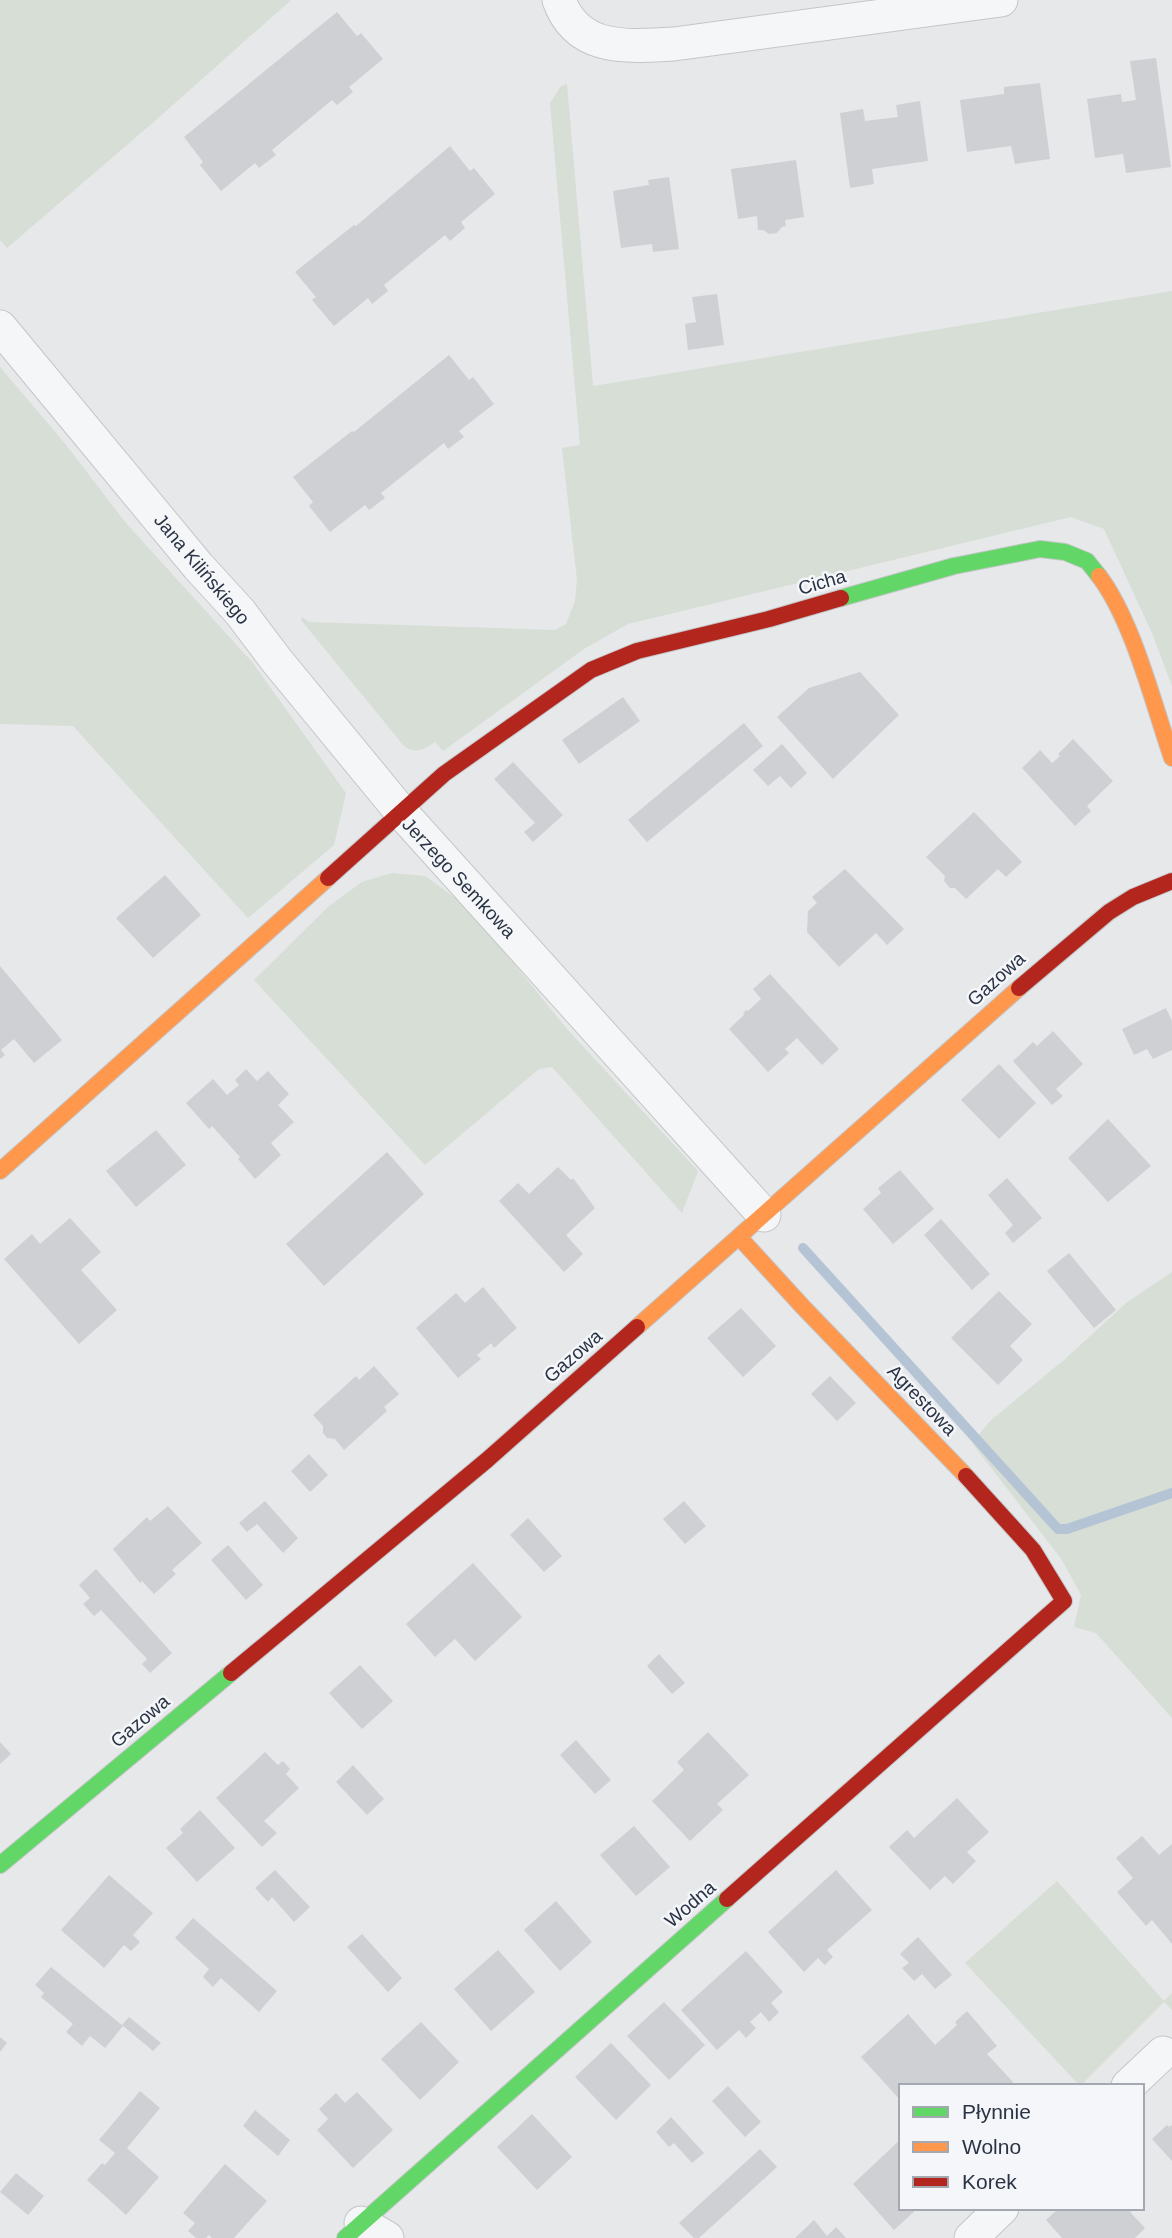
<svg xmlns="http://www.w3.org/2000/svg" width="1172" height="2238" font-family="Arial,sans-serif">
<rect width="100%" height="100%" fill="#e6e8ea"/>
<path fill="#d6ded6" d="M0 0H291L156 120 7 248 0 240Z
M567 84 593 386 1172 291V686L1152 633 1104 529 1071 517 628 624 584 649 443 751 435 742C424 749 416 755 404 746L301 620 302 617 309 622 555 630 566 624 575 601 577 580 562 448 580 445 550 103 561 86Z
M0 367 67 446 125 522 252 662 346 793 334 845 248 918 73 726 0 724Z
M392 873 425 876 468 907 567 1029 698 1171 682 1213 552 1067 539 1069 425 1165 254 980 329 906 362 882Z
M1172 1272V1718L1096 1633 1074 1627 1081 1595 1062 1560 972 1443 990 1421 1064 1360 1126 1303Z
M1057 1881 1164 2001 1172 1993V2010L1164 2002 1080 2086 965 1963Z"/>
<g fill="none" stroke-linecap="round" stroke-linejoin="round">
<path stroke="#b4c4d5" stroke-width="10" d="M803 1248 1058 1529H1067L1172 1493"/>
</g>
<path fill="#ced0d3" d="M337 12 357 36 361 33 383 59 349 87 353 92 337 105 332 100 272 150 276 155 259 168 255 163 221 191 200 165 203 162 184 137Z
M1156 58 1171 167 1126 173 1123 154 1095 158 1087 99 1121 94 1122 102 1136 100 1130 61Z
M1040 83 1050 159 1015 164 1011 146 967 152 960 100 1004 94V87Z
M920 101 928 161 872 169 874 184 850 188 840 113 863 109 865 121 898 117 896 105Z
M450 146 470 171 474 168 495 194 461 222 465 228 450 241 445 235 384 285 388 291 372 304 368 298 334 326 312 300 316 297 295 272 354 225 356 226Z
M796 160 804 217 785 220 786 226 782 227 777 233 769 234 763 230H758L757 216 738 219 731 169Z
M669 177 679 249 653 252 652 244 621 248 613 191 649 185 648 180Z
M717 294 724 345 688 350 685 324 696 322 692 297Z
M449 355 469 380 473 377 494 404 459 431 464 437 448 449 444 443 381 493 385 498 369 510 365 505 330 532 309 506 313 502 293 477 352 431 354 432Z
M860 672 899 715 833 779 777 717 809 688Z
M623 697 640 721 579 764 562 740Z
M744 723 763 746 647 842 628 820Z
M1073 739 1113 781 1087 806 1091 811 1075 826 1022 768 1040 750 1052 763 1060 756 1058 754Z
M782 744 807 773 791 788 780 776 768 786 753 770Z
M513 762 563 815 533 842 524 832 535 823 494 779Z
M974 812 1022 862 1006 877 998 869 966 899 955 888H950L944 881 945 876 926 857Z
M845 869 904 929 887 945 876 933 839 967 807 932 808 911 817 903 812 897Z
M165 875 201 915 153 958 116 918Z
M0 966 62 1040 34 1063 14 1039 1 1050 5 1055 0 1059Z
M770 974 839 1049 822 1065 797 1038 785 1049 789 1053 768 1072 729 1029 744 1015 743 1014 746 1010 748 1011 761 999 753 989Z
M1166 1008 1172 1021V1050L1153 1059 1147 1049 1134 1055 1122 1029Z
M1053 1031 1083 1064 1056 1089 1063 1096 1052 1105 1013 1061 1033 1042 1037 1046Z
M999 1064 1036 1103 999 1139 961 1100Z
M246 1069 257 1081 268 1071 289 1094 278 1105 294 1122 271 1143 281 1155 255 1179 238 1159 240 1157 212 1126 209 1129 186 1103 213 1079 227 1095 239 1085 235 1080Z
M1108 1119 1151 1166 1108 1202 1068 1158Z
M156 1130 186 1165 136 1207 106 1171Z
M387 1152 424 1194 324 1286 286 1244Z
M558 1167 571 1180 573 1178 595 1208 566 1235 583 1254 564 1272 499 1201 518 1183 529 1194Z
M900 1170 934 1209 893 1244 863 1209 881 1193 878 1188Z
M1007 1178 1042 1218 1013 1243 1005 1233 1013 1225 988 1195Z
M70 1218 101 1252 81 1270 117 1310 79 1344 4 1259 32 1234 40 1244Z
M941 1219 990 1274 972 1290 924 1235Z
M1069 1253 1116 1310 1094 1328 1047 1271Z
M483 1287 517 1328 494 1348 491 1343 477 1355 481 1359 458 1378 416 1328 456 1293 465 1303Z
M999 1291 1032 1324 1010 1346 1023 1360 998 1385 951 1338Z
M741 1308 776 1346 743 1377 707 1338Z
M374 1366 399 1394 384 1407 387 1411 344 1450 335 1439 327 1438 323 1433V1426L313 1415 356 1376 359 1380Z
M830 1376 856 1403 837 1421 811 1394Z
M309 1454 328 1475 310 1492 291 1471Z
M265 1501 298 1538 283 1553 257 1524 247 1532 239 1523Z
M684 1501 706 1526 685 1544 663 1519Z
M168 1506 202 1543 172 1570 176 1574 154 1594 142 1581 140 1583 113 1549 147 1517 150 1521Z
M528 1518 562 1556 544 1572 510 1535Z
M228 1545 263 1585 246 1600 211 1560Z
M473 1563 522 1617 475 1661 455 1639 435 1657 406 1624Z
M96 1569 172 1653 150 1673 142 1664 147 1659 101 1610 94 1616 83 1604 90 1598 79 1585Z
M659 1654 685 1683 672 1694 647 1666Z
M360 1665 393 1701 362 1729 329 1693Z
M708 1732 749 1775 717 1804 723 1810 690 1841 652 1801 684 1770 677 1762Z
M576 1740 611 1780 595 1794 560 1755Z
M0 1742 11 1754 0 1764Z
M265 1752 278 1765 283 1761 290 1769 286 1774 299 1788 264 1821 277 1833 262 1847 216 1798Z
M353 1765 384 1799 367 1815 336 1782Z
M957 1798 989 1832 967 1852 976 1861 953 1884 945 1876 930 1890 889 1847 907 1830 914 1838Z
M200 1810 235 1848 197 1882 166 1848 183 1833 180 1829Z
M634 1826 670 1867 636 1896 600 1855Z
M1142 1836 1159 1855 1172 1844V1944L1152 1920 1146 1926 1117 1892 1133 1878 1116 1858Z
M275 1870 310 1907 294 1922 272 1897 268 1902 255 1888Z
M836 1870 872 1910 827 1950 833 1957 825 1965 818 1958 804 1972 768 1932Z
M109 1875 153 1913 133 1935 140 1942 131 1951 124 1945 104 1968 61 1930Z
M556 1901 592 1942 560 1971 524 1930Z
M193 1918 277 1991 259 2012 221 1978 213 1987 203 1977 209 1969 175 1938Z
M362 1934 402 1978 388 1992 347 1947Z
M918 1937 952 1975 935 1989 922 1974 914 1981 902 1968 909 1963 900 1954Z
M498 1950 535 1992 491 2031 454 1989Z
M746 1951 783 1992 771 2003 779 2012 769 2022 761 2012 750 2022 756 2028 746 2038 739 2030 717 2050 681 2010Z
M51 1967 123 2026 105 2048 90 2036 82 2046 66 2032 73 2024 41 1997 44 1993 35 1985Z
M664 2002 705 2045 669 2080 627 2036Z
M967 2011 997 2046 987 2054 1013 2082 1010 2086H901V2101L861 2057 908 2014 935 2045 957 2025 955 2022Z
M129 2017 161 2043 153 2051 122 2025Z
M421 2022 459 2062 420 2100 381 2059Z
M0 2037 7 2043 0 2052Z
M611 2043 651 2085 616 2120 575 2077Z
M728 2086 761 2122 745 2137 712 2101Z
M140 2091 160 2108 127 2148 159 2177 126 2215 87 2180 102 2163 105 2165 115 2153 99 2140Z
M357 2092 393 2130 353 2168 317 2130 328 2119 319 2109 336 2093 345 2103Z
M255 2110 290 2140 278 2156 243 2126Z
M532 2114 572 2157 537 2190 497 2147Z
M671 2117 704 2153 692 2163 674 2143 669 2147 656 2132Z
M1167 2125 1169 2127 1172 2125V2161L1152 2139Z
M901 2139V2208H918L894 2230 853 2184Z
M760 2149 777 2167 699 2238H694L679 2223Z
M225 2164 267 2201 234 2238H212L209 2235 206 2238H196L188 2231 195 2223 183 2213Z
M16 2173 44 2196 28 2215 0 2192Z
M1059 2208H1135L1130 2212 1145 2228 1135 2238H1062L1046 2220Z
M814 2220 827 2236 836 2227 846 2238H795Z"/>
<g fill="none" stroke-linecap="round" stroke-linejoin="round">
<defs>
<path id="street" d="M559 0C578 53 629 46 674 44L1001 0
M0 327 198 566 240 612 277 661 402 813 764 1215
M1128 2086 1163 2053
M361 2223 387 2238
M971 2238 1002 2208"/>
<path id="fast" d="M841 598 954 566 1040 549 1065 552 1087 561 1099 576
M0 1865 231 1673
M345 2238 727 1899"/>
<path id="slow" d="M1099 576C1133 621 1153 703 1172 758
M0 1171 328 878
M739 1237 803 1307 966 1476
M637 1327 1019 988"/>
<path id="jam" d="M328 878 444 774 591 670 637 651 769 619 841 598
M1019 988 1109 912 1133 897 1172 881
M231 1673 487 1460 637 1327
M727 1899 1064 1601 1033 1550 966 1476"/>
</defs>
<use href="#street" stroke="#c4c6c8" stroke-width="35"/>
<use href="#fast" stroke="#c4c6c8" stroke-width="18"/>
<use href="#slow" stroke="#c4c6c8" stroke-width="18"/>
<use href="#jam" stroke="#c4c6c8" stroke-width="18"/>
<use href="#street" stroke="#f5f6f7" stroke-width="33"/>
<use href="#fast" stroke="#63d668" stroke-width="16"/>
<use href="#slow" stroke="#ff974d" stroke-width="16"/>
<use href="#jam" stroke="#b3261e" stroke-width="16"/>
</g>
<g text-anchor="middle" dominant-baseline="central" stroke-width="5" stroke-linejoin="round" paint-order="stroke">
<g font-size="19" fill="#2b3445" stroke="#f4f6f9">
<text transform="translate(202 569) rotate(50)">Jana Kilińskiego</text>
<text transform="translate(822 582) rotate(-16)">Cicha</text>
<text transform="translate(459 878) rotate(47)">Jerzego Semkowa</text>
<text transform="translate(996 979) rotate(-42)">Gazowa</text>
<text transform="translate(573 1356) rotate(-41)">Gazowa</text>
<text transform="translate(922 1400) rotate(46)">Agrestowa</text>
<text transform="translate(140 1721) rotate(-40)">Gazowa</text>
<text transform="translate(690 1904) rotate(-41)">Wodna</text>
</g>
</g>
<rect x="899" y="2084" width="245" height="126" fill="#f4f6f9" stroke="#a4a8b1" stroke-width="2"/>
<rect x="913" y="2107" width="35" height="10" fill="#63d668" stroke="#a4a8b1" stroke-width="2"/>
<text x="962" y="2119" font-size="21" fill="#2b3445">Płynnie</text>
<rect x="913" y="2142" width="35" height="10" fill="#ff974d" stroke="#a4a8b1" stroke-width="2"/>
<text x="962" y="2154" font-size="21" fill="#2b3445">Wolno</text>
<rect x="913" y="2177" width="35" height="10" fill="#b3261e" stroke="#a4a8b1" stroke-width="2"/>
<text x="962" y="2189" font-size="21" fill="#2b3445">Korek</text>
</svg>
